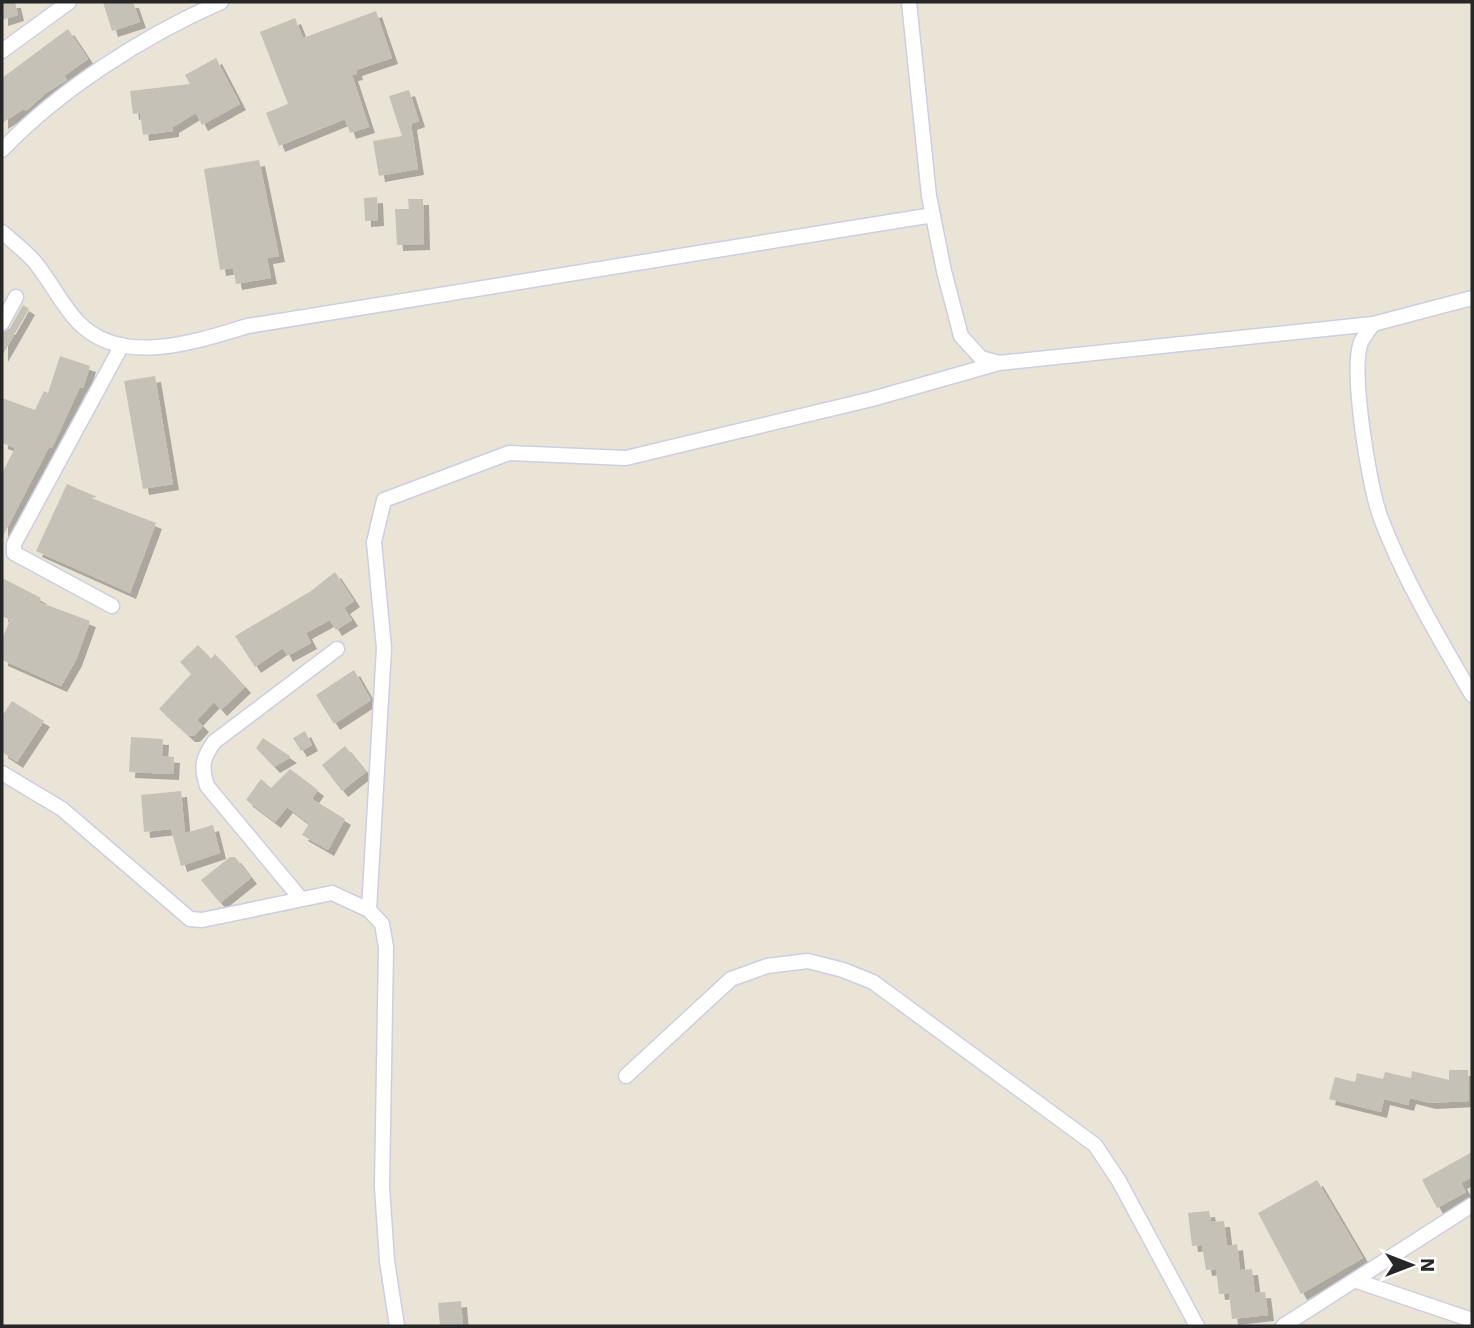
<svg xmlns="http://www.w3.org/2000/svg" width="1474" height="1328" font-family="'Work Sans',sans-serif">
<defs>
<filter id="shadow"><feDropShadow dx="6" dy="6" stdDeviation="0" flood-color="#0004"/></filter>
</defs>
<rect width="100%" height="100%" fill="#eae4d7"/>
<path fill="#c5c1b7" filter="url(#shadow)" d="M2 2H15L18 15 2 20Z
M103 2H133L140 22 112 31Z
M376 11 392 58 356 70 357 74 352 75 369 127 350 133 345 119 279 146 266 113 288 104 260 32 295 18 303 38Z
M68 29 88 59 64 76 67 80 46 93 26 111 24 109 2 123V78Z
M216 58 240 104 202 125 196 113 173 127V131L143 135 140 113 133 114 130 91 190 84 185 75Z
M409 90 419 121 411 124 418 169 379 176 373 141 402 136 389 96Z
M259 160 279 256 267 258 271 278 236 284 233 268 220 270 204 169Z
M377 197 378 220 365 221 364 198Z
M408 199H423L424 244 397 245 395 209H409Z
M23 305 29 309 2 356V333L10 328Z
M60 356 90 366 83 388 80 387 52 448 49 447 2 538V473L15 448 2 443V398L35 410 44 391 48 393Z
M155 376 173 484 143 489 124 381Z
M67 484 97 497 91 498 156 523 130 593 36 551Z
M335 572 354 601 344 608 352 620 336 630 330 620 306 633 311 643 287 656 283 648 255 667 235 636 311 591Z
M2 578 41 598 39 602 90 621 76 660 61 686 2 660V639L10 620 2 616Z
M198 645 211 659 215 654 245 687 221 710 214 702 197 720 203 726 194 736H189L159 709 191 674 180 662Z
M354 670 371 700 334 724 316 695Z
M12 701 44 721 17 762 2 752V716Z
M305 731 312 745 301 751 293 738Z
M131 737 163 739 162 756 174 757 173 774 129 772Z
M263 738 291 757 274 767 256 748Z
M345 746 366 772 342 791 322 765Z
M290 769 318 790 312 799 345 819 328 850 302 835 309 824 287 807 275 822 246 800 261 779 271 788Z
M181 791 185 833 213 825 220 853 181 866 171 829 144 832 141 795Z
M230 857H235L251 878 220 903 201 880Z
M1449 1070H1468L1469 1101 1430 1103 1410 1098 1408 1105 1384 1099 1381 1112 1329 1099 1335 1077 1355 1082 1357 1073 1383 1079 1385 1072 1411 1078 1412 1071 1449 1080Z
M1472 1152V1177L1461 1183 1466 1192 1437 1208 1422 1180Z
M1317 1180 1363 1258 1301 1294 1258 1213Z
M1209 1211 1211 1222 1224 1221 1227 1246 1237 1244 1240 1270 1252 1269 1255 1293 1265 1292 1268 1315 1232 1319 1229 1293 1219 1294 1216 1269 1206 1270 1202 1245 1192 1246 1188 1213Z
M461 1301 463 1326H440L438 1303Z"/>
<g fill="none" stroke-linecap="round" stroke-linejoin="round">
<defs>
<path id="minor" d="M909 2 929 196 944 271 961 336 981 358 999 363 1373 324
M2 51 69 2
M2 150C59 90 145 35 221 2
M2 232C12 241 24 250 34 261 50 280 61 304 78 322 122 368 197 341 248 326L933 215
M1472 298 1373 324C1369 330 1364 336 1361 342 1350 370 1369 486 1380 516 1403 578 1439 638 1472 695
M2 323 16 297
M112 606 14 553V544L122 345
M2 773 62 809 190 919 202 920 332 893 369 910 382 924 386 947 382 1187 387 1261 397 1326
M301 899 207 786C201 767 202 759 214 742L337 649
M369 910 384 648 374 542 384 500 509 453 626 458 872 399 999 363
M626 1076 731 979 767 966 808 961 843 970 873 982 1095 1145 1119 1181 1197 1326
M1357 1281 1472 1320
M1283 1326 1472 1205"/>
</defs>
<use href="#minor" stroke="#cdcee1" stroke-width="17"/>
<use href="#minor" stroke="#fff" stroke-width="14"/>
</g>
<rect width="1474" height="1328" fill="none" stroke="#272727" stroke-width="7"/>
<g transform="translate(1411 1265) rotate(90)" stroke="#ffffff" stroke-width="5" paint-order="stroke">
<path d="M0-5L12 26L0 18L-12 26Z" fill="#272727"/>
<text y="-10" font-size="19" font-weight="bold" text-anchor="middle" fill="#272727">N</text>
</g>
</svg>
